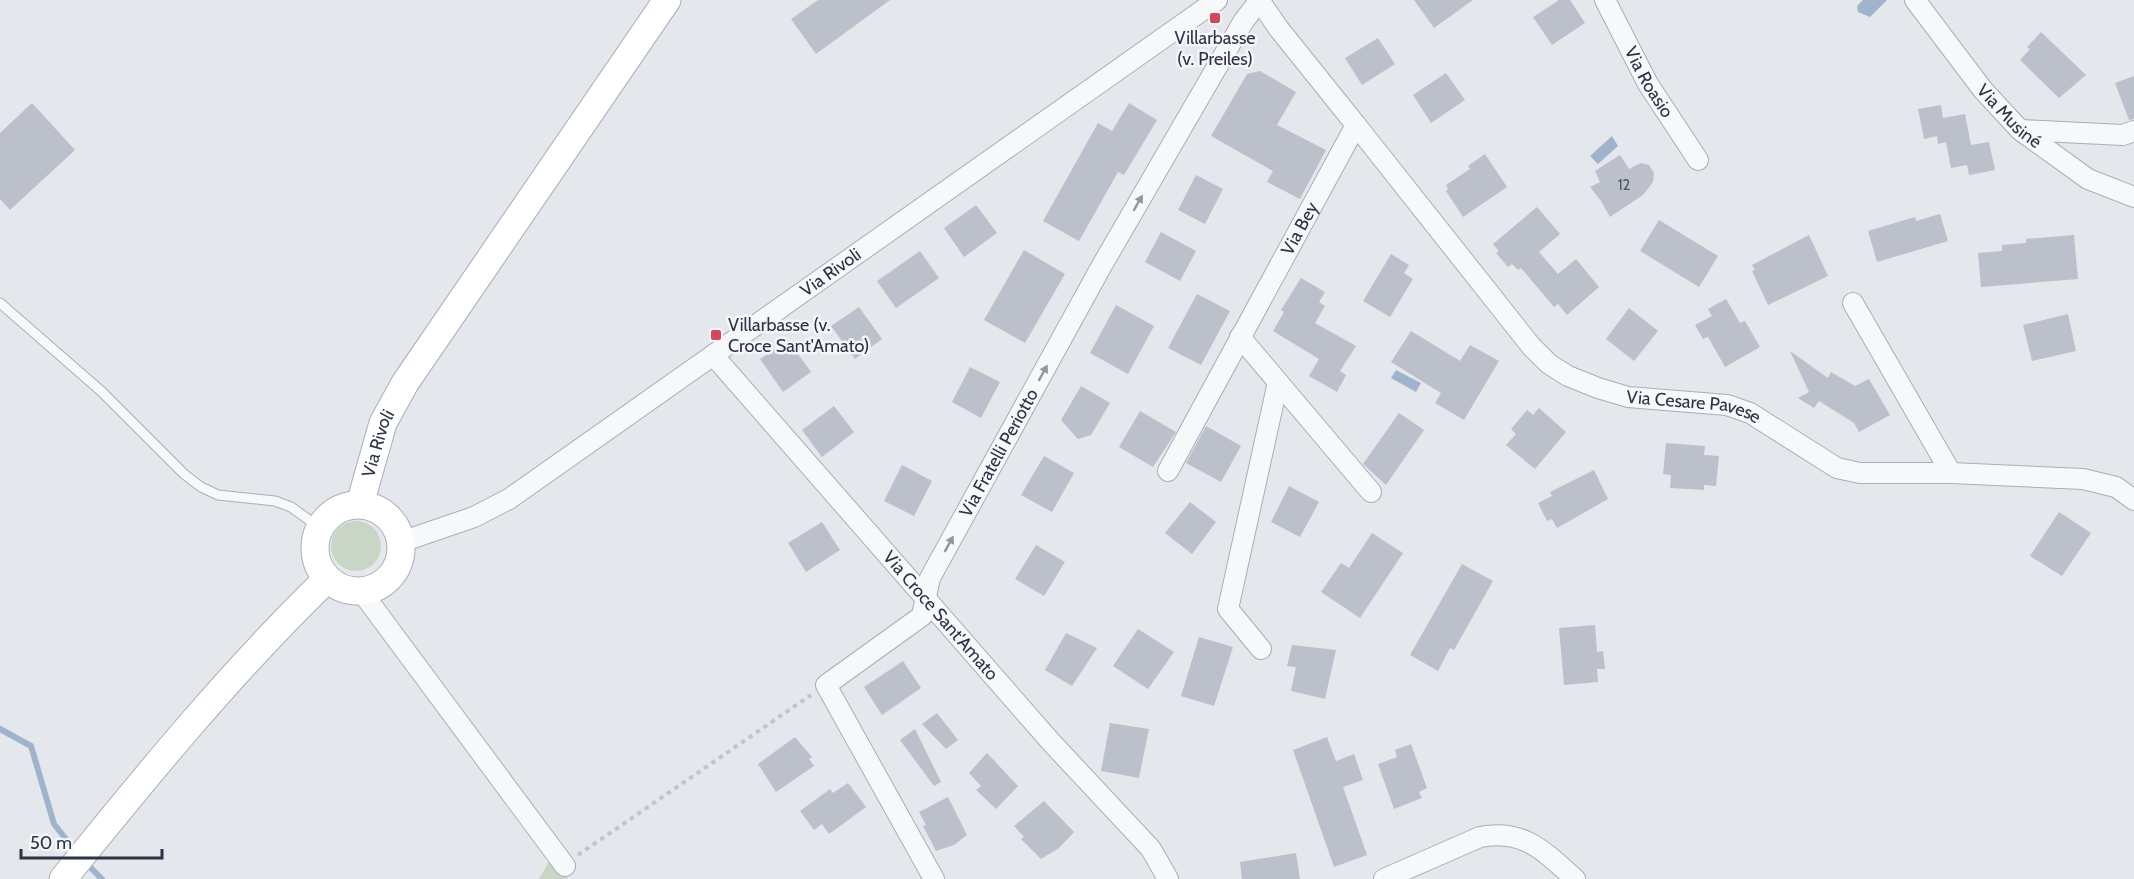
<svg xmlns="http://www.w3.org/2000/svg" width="2134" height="879" font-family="Cabin,sans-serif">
<rect width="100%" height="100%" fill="#e4e7ec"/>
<path fill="#c9d6c5" d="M331 546a25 25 0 1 1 50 0a25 25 0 1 1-50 0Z
M551 858 568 879H539Z"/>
<path fill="#9fb4cc" d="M1863 0H1887L1870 17 1858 12 1857 6Z
M1612 136 1618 146 1598 164 1590 156Z
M1396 370 1421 383 1416 392 1391 378Z"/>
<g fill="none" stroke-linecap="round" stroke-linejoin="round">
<path stroke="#9fb4cc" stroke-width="6" d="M0 729 31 746 54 824 77 853
M86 863 102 879"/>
</g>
<path fill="#bbc0ca" d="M818 0H890L816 54 791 19Z
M1414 0H1473L1434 28Z
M1559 0H1570L1585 23 1552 45 1533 17Z
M2041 32 2086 75 2059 98 2020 60 2030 49 2027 47Z
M1378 38 1395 64 1362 85 1345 58Z
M1260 71 1296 92 1277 125 1326 150 1300 199 1267 182 1273 171 1211 136 1247 74Z
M1446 73 1465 100 1431 123 1413 95Z
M2134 76V119L2129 120 2115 83Z
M32 103 75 150 10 210 0 199V133Z
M1129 103 1157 120 1124 175 1118 172 1079 241 1043 221 1098 123 1112 131Z
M1941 105 1943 118 1965 114 1971 145 1989 142 1995 170 1969 175 1967 165 1951 168 1946 142 1938 144 1937 136 1924 139 1918 109Z
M1485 154 1507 187 1463 217 1446 191 1448 189 1446 185 1470 169 1468 166Z
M1620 155 1629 169 1641 163 1649 165 1654 173 1653 182 1643 195 1610 217 1601 201 1590 187 1600 182 1595 171Z
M1196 175 1223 189 1205 224 1178 210Z
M976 205 997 233 964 257 944 228Z
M1537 207 1560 234 1539 252 1558 274 1576 259 1599 287 1567 315 1558 304 1554 307 1521 268 1518 270 1512 264 1508 267 1496 253 1499 251 1493 244Z
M1940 214 1948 241 1877 262 1868 231 1915 217 1916 221Z
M1659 220 1718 256 1699 287 1640 251Z
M1161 232 1196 251 1180 281 1145 262Z
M1809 235 1828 276 1768 305 1752 271 1755 270 1752 265Z
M2074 235 2078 279 1981 287 1978 253 2002 251V245L2026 243V239Z
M1024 250 1065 274 1025 343 984 320Z
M920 251 939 278 896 308 877 281Z
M1391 254 1409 265 1404 273 1413 279 1390 317 1363 301Z
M1301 278 1325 292 1319 302 1325 306 1315 323 1356 346 1340 371 1346 375 1337 392 1309 376 1319 359 1273 331 1284 312 1281 310Z
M1197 294 1230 311 1201 365 1168 348Z
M1726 299 1740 323 1745 321 1760 347 1725 367 1708 337 1703 339 1695 325 1712 316 1708 309Z
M1116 305 1154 326 1128 374 1090 353Z
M859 307 882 339 855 359 831 326Z
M1629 308 1658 331 1634 361 1606 339Z
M2068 314 2076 351 2032 361 2023 325Z
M1411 331 1460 361 1470 345 1499 361 1464 420 1435 403 1441 393 1391 362Z
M788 340 811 372 783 392 760 359Z
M1790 351 1828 378 1831 372 1855 386 1869 379 1890 415 1859 432 1854 423 1819 401 1814 408 1798 398 1809 392Z
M970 367 1000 382 981 418 952 402Z
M1081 386 1110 403 1091 435 1078 439 1061 420Z
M834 406 854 432 822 457 802 430Z
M1539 408 1566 432 1535 469 1506 445 1516 434 1511 429 1527 410 1533 415Z
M1140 411 1176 432 1153 467 1119 447Z
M1399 413 1424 430 1386 485 1363 464Z
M1206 426 1241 446 1221 482 1186 463Z
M1666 443 1705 446 1704 455 1719 456 1716 486 1704 485V490L1670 488 1671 475 1663 474Z
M1044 456 1074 473 1052 512 1021 495Z
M902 465 932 481 914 516 884 501Z
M1594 470 1608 499 1557 528 1552 519 1547 521 1538 503 1552 496 1550 492Z
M1289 486 1319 502 1300 537 1271 522Z
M1190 502 1216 522 1192 554 1165 533Z
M2059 512 2091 533 2062 576 2030 556Z
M822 522 840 550 806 572 788 543Z
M1372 533 1403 553 1360 618 1321 592 1341 563 1349 568Z
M1036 545 1065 562 1044 596 1015 579Z
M1462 564 1493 581 1454 650 1450 648 1438 671 1410 655Z
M1595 625 1597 652 1603 651 1605 669H1597L1598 682 1564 685 1559 628Z
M1138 629 1174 652 1148 689 1113 666Z
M1066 633 1097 648 1072 686 1045 670Z
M1199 637 1233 647 1214 706 1181 696Z
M1292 645 1336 650 1325 699 1291 691 1296 667 1287 666Z
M903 661 921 688 882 715 864 687Z
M937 713 958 740 946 749 922 724Z
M1110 723 1149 729 1139 778 1101 771Z
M915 729 941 782 934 786 900 740Z
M795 737 812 757 809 759 814 766 776 792 758 764Z
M1327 737 1336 761 1354 754 1363 780 1343 787 1367 855 1334 867 1293 750Z
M1411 744 1427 788 1419 792 1422 798 1394 809 1378 764 1397 757 1395 750Z
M987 753 1018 786 996 809 976 790 981 786 969 773Z
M848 783 866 807 829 834 822 824 814 830 800 811 830 789 833 793Z
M948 797 967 835 954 845 936 851 923 826 926 825 919 812Z
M1044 801 1074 832 1059 848 1041 859 1021 839 1024 837 1014 826Z
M1296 853 1300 879H1242L1240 862Z"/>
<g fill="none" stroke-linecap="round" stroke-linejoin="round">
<defs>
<path id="lane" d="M0 303 101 391 184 474 201 487 218 495 275 501 291 507 319 527"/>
<g id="street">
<path id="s1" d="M1605 0 1648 84 1698 160"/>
<path id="s2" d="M1915 0 1983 90 2020 130 2088 179 2134 197"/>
<path id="s3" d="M1356 125 1531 346 1549 364 1568 376 1598 388 1628 397 1727 405 1750 413 1837 468 1860 473H1951L2083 479 2116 487 2134 500"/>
<path d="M2021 130 2123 135 2134 131"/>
<path d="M1853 303 1951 473"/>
<path d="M1240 337 1371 492"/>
<path id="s4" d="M713 355 1051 742 1151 849 1168 879"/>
<path id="s5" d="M1168 471 1356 125 1279 29 1259 0"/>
<path id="s6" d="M401 542 474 517 509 499 1217 0"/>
<path d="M361 591 565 866"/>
<path d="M1261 649 1228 609 1278 382"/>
<path id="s7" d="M934 879 826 685 922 616 930 578 1101 267 1243 22 1259 1"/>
<path d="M1384 879 1480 837C1523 828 1545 852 1575 879"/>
</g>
<g id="secondary">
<path id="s8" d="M360 504 383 423 405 383 667 0"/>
<circle cx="358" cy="548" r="43"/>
<path d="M63 879C147 775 231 672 327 579"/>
</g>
</defs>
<use href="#lane" stroke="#a9aeb7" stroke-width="11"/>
<use href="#street" stroke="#a9aeb7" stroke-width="22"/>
<use href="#secondary" stroke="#a9aeb7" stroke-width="29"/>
<path stroke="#c2c5cb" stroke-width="4" stroke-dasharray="4.5 4.5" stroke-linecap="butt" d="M578 855 811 695"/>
<use href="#lane" stroke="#f7f8fa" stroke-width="9"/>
<use href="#street" stroke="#f7f8fa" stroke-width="20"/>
<use href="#secondary" stroke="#fff" stroke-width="27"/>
</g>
<defs><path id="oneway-solid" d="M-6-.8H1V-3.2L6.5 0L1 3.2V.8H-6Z" transform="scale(1.5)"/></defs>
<g fill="#9196a0">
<use href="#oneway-solid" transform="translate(1138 203) rotate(-60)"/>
<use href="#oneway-solid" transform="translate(1043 373) rotate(-61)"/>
<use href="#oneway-solid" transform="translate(949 544) rotate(-61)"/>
</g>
<g fill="#d1495b" stroke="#f4f6f9" stroke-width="2">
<rect x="1209" y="12" width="12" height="12" rx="3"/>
<rect x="710" y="329" width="12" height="12" rx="3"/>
</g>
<g text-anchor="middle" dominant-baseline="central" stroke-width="5" stroke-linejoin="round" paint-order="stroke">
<g font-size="15" fill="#4f5766">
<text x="1624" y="185">12</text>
</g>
<g font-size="18" fill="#2b3445" stroke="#f4f6f9">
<text x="1215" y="38">Villarbasse<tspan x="1215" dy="21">(v. Preiles)</tspan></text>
<text x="728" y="325" text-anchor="start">Villarbasse (v.<tspan x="728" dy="21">Croce Sant'Amato)</tspan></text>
</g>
<g font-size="18" fill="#2b3445" stroke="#f4f6f9">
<text stroke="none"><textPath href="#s1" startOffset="93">Via Roasio</textPath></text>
<text stroke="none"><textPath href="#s2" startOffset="150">Via Musiné</textPath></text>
<text stroke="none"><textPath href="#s5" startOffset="276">Via Bey</textPath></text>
<text stroke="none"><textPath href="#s6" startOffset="510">Via Rivoli</textPath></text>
<text stroke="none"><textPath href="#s3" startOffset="460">Via Cesare Pavese</textPath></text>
<text stroke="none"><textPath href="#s8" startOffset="63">Via Rivoli</textPath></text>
<text stroke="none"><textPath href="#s7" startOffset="522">Via Fratelli Periotto</textPath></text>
<text stroke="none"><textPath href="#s4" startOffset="346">Via Croce Sant'Amato</textPath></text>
</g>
</g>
<path d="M21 849v9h141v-9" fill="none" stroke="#2b3445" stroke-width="3"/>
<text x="30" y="849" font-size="18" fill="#2b3445" stroke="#f4f6f9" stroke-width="4.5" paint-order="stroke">50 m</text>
</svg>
